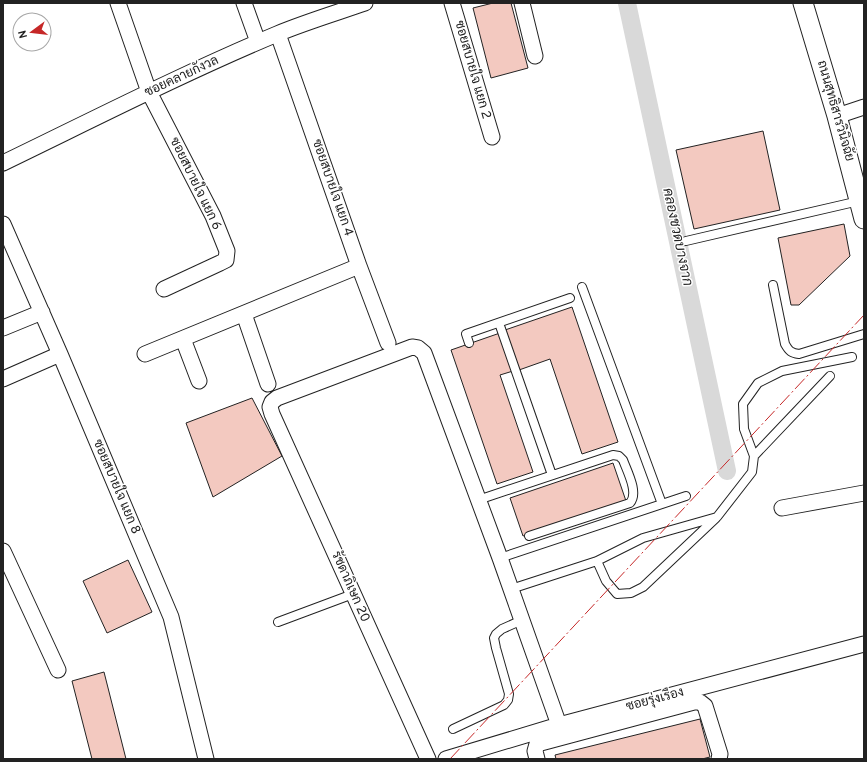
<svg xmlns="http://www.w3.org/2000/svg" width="867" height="762" font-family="Overpass,Sarabun,sans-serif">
<rect width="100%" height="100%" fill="#fff"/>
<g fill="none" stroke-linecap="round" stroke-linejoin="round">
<path stroke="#d9d9d9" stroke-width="18" d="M627 3 727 471"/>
</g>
<path fill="#f3c9c0" stroke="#222" d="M493 3H511L528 68 491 78 473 8Z
M763 131 780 210 694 229 676 150Z
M844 224 850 256 799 305H791L778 238Z
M572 307 618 442 582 454 550 359 519 370 505 330Z
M500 333 513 371 500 375 533 472 497 484 451 350Z
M252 398 282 456 213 497 186 423Z
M613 463 626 501 523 536 510 498Z
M128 560 152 612 107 633 83 581Z
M104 672 126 759H92L72 681Z
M700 719 710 757 702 759H556L555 755Z"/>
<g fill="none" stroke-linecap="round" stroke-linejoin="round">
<defs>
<path id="service" d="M686 241 859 201
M773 285 785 344C789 351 791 353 799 354L864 334
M582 287 662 504
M499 323 552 475
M469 343 466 334 570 298
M754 456 744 429 743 404 758 383 782 371 852 357
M478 500 613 455 619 456 623 460C627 471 639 493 630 503L529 536
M500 558 686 496
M597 561 606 581 617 594 631 593 643 587 716 518
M511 589 597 561 643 538 717 517 752 472 754 456 830 376
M278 622 353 594
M453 729 504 705 508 700 509 694 496 648 494 638 496 634 502 629 522 620"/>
<path id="minor" d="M118 3 149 92 213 216 227 251 226 260 220 263 164 289
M244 3 258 42
M452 3 492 137
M522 3 535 56
M278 34 359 266 388 343
M837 116 864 107
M3 163C94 119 184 73 277 34 306 22 336 13 365 3
M3 224 60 354 171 617 206 759
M244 314 268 384
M3 328 42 312
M183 339 199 381
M145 354 359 266
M3 379 60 354
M782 508 864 493
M3 551 58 670
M428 759 272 414 270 407 272 402 277 398 412 347 418 348 424 353 500 558 559 725
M446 759 559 725 864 644
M537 759 535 751 537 744 694 702H700L705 706 720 754 719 759"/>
<path id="tertiary" d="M803 3 837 116 864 219"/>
</defs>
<use href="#service" stroke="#222" stroke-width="10"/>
<use href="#minor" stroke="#222" stroke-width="17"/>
<use href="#tertiary" stroke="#222" stroke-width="21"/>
<use href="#service" stroke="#fff" stroke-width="8"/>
<use href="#minor" stroke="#fff" stroke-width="15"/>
<use href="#tertiary" stroke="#fff" stroke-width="19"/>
<path stroke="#c62828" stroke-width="1" stroke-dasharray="14 3 2 3" stroke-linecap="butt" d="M450 759 864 315"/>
</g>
<g text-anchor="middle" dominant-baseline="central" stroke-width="3" stroke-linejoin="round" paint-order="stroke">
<g font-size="13" fill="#222" stroke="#fff">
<text transform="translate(472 70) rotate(74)">ซอยสบายใจ แยก 2</text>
<text transform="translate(182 77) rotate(-25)">ซอยคลายกังวล</text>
<text transform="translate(835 111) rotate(74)">ถนนสุทธิสารวินิจฉัย</text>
<text transform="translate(195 184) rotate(64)">ซอยสบายใจ แยก 6</text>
<text transform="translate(332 188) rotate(71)">ซอยสบายใจ แยก 4</text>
<text transform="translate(116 487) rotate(67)">ซอยสบายใจ แยก 8</text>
<text transform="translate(350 587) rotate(66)">รัชดาภิเษก 20</text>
<text transform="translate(655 700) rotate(-15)">ซอยรุ่งเรือง</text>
</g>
<g font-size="14" font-style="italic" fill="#222" stroke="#fff">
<text transform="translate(677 237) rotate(78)">คลองชวดบางจาก</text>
</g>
</g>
<rect width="867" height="762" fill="none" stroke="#222222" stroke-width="8"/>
<g transform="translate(32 32) rotate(255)"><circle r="19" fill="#ffffff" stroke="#a7a7a7"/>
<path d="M0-3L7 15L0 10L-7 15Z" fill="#c62828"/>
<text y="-6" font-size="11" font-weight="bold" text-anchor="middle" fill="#222222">N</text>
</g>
</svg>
